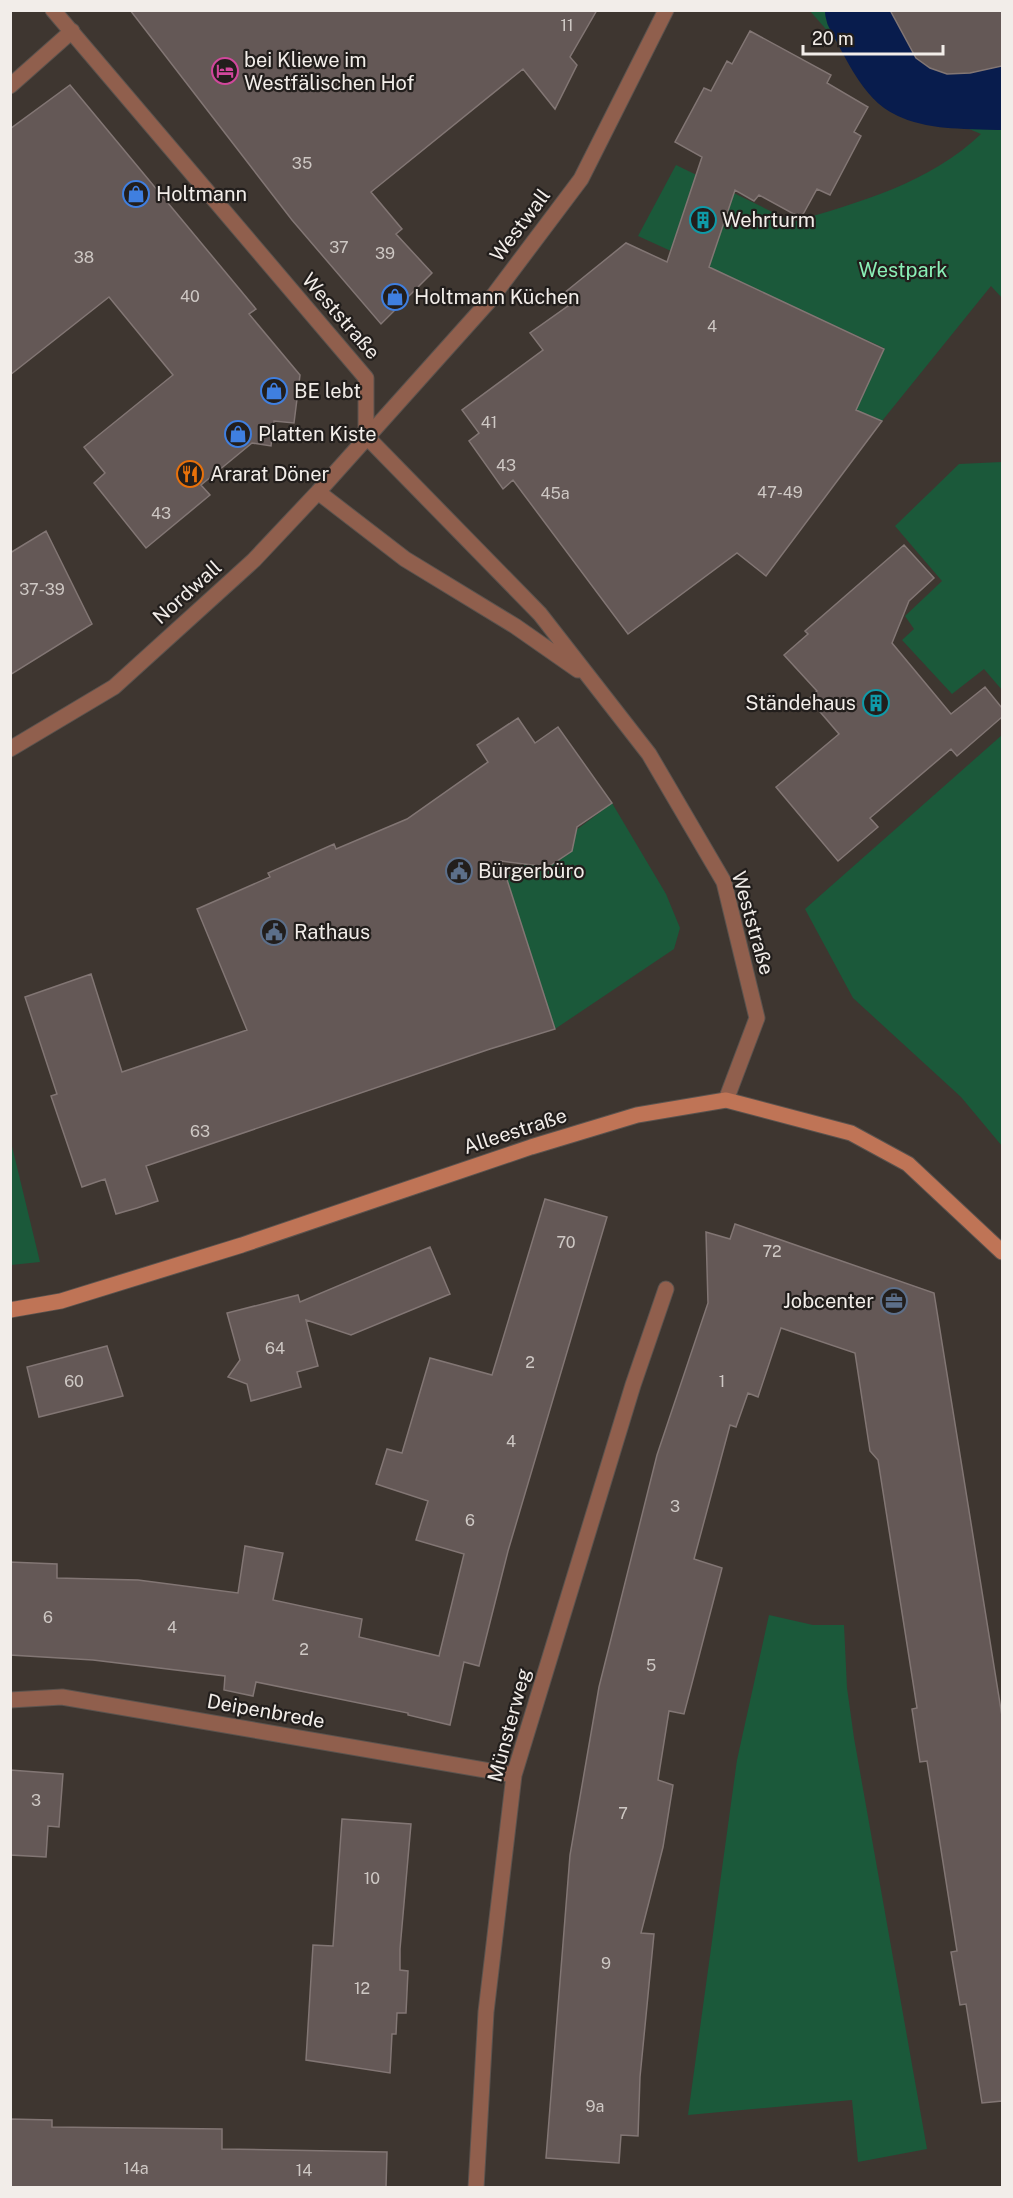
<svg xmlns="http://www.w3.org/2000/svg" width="1013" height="2198" font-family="'Public Sans',sans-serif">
<rect width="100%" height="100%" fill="#3e3630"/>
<path fill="#1b593a" d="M810 11H890C898 25 905 42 915 56 934 82 977 76 1002 64V298L991 286 882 421 856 410 884 348 638 236 676 165 793 222C860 202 930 183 981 134L917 107 868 77Z
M1002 462V690L984 669 952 694 902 640 914 629 905 616 942 581 895 526 959 464Z
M1002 735V1146L961 1097 853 998 805 909Z
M612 803 666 894 680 928 674 949 555 1029 506 877 540 855 547 867 571 851 563 840Z
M10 1138 40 1262 11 1265H10Z
M769 1615 813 1625H844L847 1688 854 1738 927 2149 858 2162 852 2100 688 2115 737 1760Z"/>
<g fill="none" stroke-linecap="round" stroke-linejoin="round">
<path stroke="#081c4d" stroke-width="84" d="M867 10C879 30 888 53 904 70 922 90 976 87 1002 88"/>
</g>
<path fill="#645856" stroke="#827674" stroke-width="1.5" d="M130 10H597L570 57 577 65 555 109 523 69 371 192 402 229 396 234 432 273 381 324 292 220Z
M890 10H1002V66L970 73 947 74 930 68 916 58Z
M750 31 831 75 827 83 868 107 854 132 861 136 830 195 817 189 801 218 759 195 754 201 735 190 709 267 884 349 856 410 882 421 766 576 737 553 628 634 513 480 503 489 469 441 479 433 462 410 543 350 530 333 572 303 564 293 626 243 667 262 702 157 675 142 704 88 711 91 727 61 732 64Z
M70 85 256 309 249 314 300 375 294 423 274 421 271 446 252 443 201 485 210 495 146 548 94 483 105 473 84 447 173 375 109 297 10 375V129Z
M46 531 92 624 10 675V553Z
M904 545 934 578 909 601 892 643 951 714 985 687 1002 708V717L957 756 951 749 870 818 878 827 838 861 776 787 839 734 809 699 817 691 784 655 808 634 805 631Z
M518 718 535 743 558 727 612 803 577 827 572 851 548 867 501 861 555 1029 490 1049 146 1166 158 1201 137 1208 116 1214 105 1179 82 1187 51 1096 57 1094 25 997 91 974 122 1072 247 1030 197 909 270 877 268 873 334 844 336 849 407 819 488 762 477 745Z
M545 1199 607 1217 508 1551 479 1666 464 1662 450 1725 408 1715V1713L256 1682 253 1696 224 1690 225 1676 93 1660 10 1655V1562L57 1564V1578L138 1580 238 1593 245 1546 283 1553 273 1600 362 1619 359 1637 439 1656 464 1554 416 1540 428 1501 376 1484 387 1449 402 1453 430 1358 492 1375Z
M735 1224 934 1293 1002 1716V2101L982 2103 966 2004 960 2005 951 1952 957 1951 927 1761 920 1762 912 1709 917 1708 878 1460 870 1451 855 1353 781 1328 758 1397 748 1393 736 1427 730 1425 694 1559 722 1568 684 1714 669 1711 658 1780 673 1785 663 1847 641 1933 654 1934 640 2077 638 2136 621 2135 619 2163 546 2158 570 1855 599 1687 657 1455 708 1303 706 1232 730 1239Z
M430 1247 450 1294 351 1335 306 1320 318 1366 297 1372 301 1387 251 1401 247 1384 228 1377 240 1360 227 1313 298 1295 300 1302Z
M107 1346 123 1396 39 1417 27 1367Z
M10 1770 63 1774 59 1827 48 1826 46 1857 10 1855Z
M342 1819 411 1824 400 1949V1970L408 1971 406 2013H397L396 2034H392L390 2073 306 2060 313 1945 333 1946Z
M10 2119 52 2120V2127L222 2129V2149L387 2152 386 2187H10Z"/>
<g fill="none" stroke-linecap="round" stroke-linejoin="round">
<defs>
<path id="pedestrian" d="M53 10 366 378V436
M10 86 72 31"/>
<path id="minor" d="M366 436 540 614 649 754 724 882 757 1018 726 1100
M318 492 405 559 515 626 578 670
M10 749 114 687 254 560 318 492 490 300 581 179 666 10
M10 1700 62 1697 514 1775
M476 2188 486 2012 514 1775 633 1385 666 1289"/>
<path id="secondary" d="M10 1310 61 1301 242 1245 531 1147 637 1115 726 1100 851 1133 908 1164 1002 1252"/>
</defs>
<use href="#pedestrian" stroke="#5b534e" stroke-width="17"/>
<use href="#minor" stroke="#5b534e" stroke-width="17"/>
<use href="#secondary" stroke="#5b534e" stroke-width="17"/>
<use href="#pedestrian" stroke="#905f4d" stroke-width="15"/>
<use href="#minor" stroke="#905f4d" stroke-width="15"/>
<use href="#secondary" stroke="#bf7456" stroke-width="15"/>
</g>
<defs>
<symbol id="hotel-ring" viewBox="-11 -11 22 22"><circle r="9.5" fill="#221e1c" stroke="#d1479c" stroke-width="1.5"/><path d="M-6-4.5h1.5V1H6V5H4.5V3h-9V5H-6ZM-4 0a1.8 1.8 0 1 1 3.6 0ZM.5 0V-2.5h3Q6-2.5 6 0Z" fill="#d1479c"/></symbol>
<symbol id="shop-ring" viewBox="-11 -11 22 22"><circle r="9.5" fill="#221e1c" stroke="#3f7fe0" stroke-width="1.5"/><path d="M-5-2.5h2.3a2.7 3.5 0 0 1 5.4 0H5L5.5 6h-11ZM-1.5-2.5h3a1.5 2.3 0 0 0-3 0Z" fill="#3f7fe0"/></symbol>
<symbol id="building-ring" viewBox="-11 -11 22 22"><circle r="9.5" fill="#221e1c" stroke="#0f9aa8" stroke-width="1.5"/><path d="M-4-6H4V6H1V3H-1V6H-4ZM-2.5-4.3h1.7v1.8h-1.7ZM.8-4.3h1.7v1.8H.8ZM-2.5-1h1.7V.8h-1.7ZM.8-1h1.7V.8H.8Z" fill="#0f9aa8"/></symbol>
<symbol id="restaurant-ring" viewBox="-11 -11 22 22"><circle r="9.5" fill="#221e1c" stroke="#e8710a" stroke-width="1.5"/><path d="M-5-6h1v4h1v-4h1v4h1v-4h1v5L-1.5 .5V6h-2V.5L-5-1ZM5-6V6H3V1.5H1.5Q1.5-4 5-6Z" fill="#e8710a"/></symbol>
<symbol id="civic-ring" viewBox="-11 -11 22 22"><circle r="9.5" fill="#221e1c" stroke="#5c6f8a" stroke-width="1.5"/><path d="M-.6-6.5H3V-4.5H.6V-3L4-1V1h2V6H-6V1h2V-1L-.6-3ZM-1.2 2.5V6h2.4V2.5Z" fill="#5c6f8a"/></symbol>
<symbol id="office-ring" viewBox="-11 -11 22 22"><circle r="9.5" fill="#221e1c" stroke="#5c6f8a" stroke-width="1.5"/><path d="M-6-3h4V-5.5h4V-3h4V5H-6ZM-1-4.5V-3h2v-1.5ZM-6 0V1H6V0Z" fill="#5c6f8a"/></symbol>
</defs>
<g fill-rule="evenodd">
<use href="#hotel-ring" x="210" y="56" width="30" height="30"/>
<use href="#shop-ring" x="121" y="179" width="30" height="30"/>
<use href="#building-ring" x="688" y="205" width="30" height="30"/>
<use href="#shop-ring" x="380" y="282" width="30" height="30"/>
<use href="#shop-ring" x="259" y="376" width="30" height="30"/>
<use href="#shop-ring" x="223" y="419" width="30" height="30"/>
<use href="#restaurant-ring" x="175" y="459" width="30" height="30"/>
<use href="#building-ring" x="861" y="688" width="30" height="30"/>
<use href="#civic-ring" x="444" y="856" width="30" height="30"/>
<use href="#civic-ring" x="259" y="917" width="30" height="30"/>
<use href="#office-ring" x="879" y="1286" width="30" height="30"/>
</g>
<g text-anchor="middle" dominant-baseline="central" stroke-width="4.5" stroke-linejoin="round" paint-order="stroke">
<g font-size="16" fill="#cec8c4">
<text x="567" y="25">11</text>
<text x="302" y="163">35</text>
<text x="339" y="247">37</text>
<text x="385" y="253">39</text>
<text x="84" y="257">38</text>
<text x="190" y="296">40</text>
<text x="712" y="326">4</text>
<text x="489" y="422">41</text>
<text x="506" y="465">43</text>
<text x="780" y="492">47-49</text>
<text x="555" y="493">45a</text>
<text x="161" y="513">43</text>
<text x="42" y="589">37-39</text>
<text x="200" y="1131">63</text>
<text x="566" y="1242">70</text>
<text x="772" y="1251">72</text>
<text x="275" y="1348">64</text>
<text x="530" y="1362">2</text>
<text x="74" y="1381">60</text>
<text x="722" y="1381">1</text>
<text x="511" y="1441">4</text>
<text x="675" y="1506">3</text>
<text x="470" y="1520">6</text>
<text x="48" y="1617">6</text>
<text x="172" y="1627">4</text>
<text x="304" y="1649">2</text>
<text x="651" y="1665">5</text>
<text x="36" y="1800">3</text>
<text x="623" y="1813">7</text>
<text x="372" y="1878">10</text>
<text x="606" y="1963">9</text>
<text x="362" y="1988">12</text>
<text x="595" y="2106">9a</text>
<text x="136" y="2168">14a</text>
<text x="304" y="2170">14</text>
</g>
<g font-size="20" fill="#f2ede9" stroke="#221e1c" text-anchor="start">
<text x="244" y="60">bei Kliewe im<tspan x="244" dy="23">Westfälischen Hof</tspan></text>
<text x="156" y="194">Holtmann</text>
<text x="722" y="220">Wehrturm</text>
<text x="414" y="297">Holtmann Küchen</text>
<text x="294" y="391">BE lebt</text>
<text x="258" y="434">Platten Kiste</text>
<text x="210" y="474">Ararat Döner</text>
<text x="856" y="703" text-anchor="end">Ständehaus</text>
<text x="478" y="871">Bürgerbüro</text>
<text x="294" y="932">Rathaus</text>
<text x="874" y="1301" text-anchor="end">Jobcenter</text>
</g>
<g font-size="20" fill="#f2ede9" stroke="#221e1c">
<text transform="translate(520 225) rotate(-53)">Westwall</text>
<text transform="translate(341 316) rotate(49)">Weststraße</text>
<text transform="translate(187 592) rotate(-42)">Nordwall</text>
<text transform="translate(753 923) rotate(74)">Weststraße</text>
<text transform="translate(515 1131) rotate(-18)">Alleestraße</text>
<text transform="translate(266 1711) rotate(10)">Deipenbrede</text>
<text transform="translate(509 1725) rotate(-75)">Münsterweg</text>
</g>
<g font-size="20" fill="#8aefb6" stroke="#221e1c">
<text x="903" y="270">Westpark</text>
</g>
</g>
<rect width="1013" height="2198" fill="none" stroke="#f2ede9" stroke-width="24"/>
<path d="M803 45v9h140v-9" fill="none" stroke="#f2ede9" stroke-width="3"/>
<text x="812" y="45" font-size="18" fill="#f2ede9" stroke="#221e1c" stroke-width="4.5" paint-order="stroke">20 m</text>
</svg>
